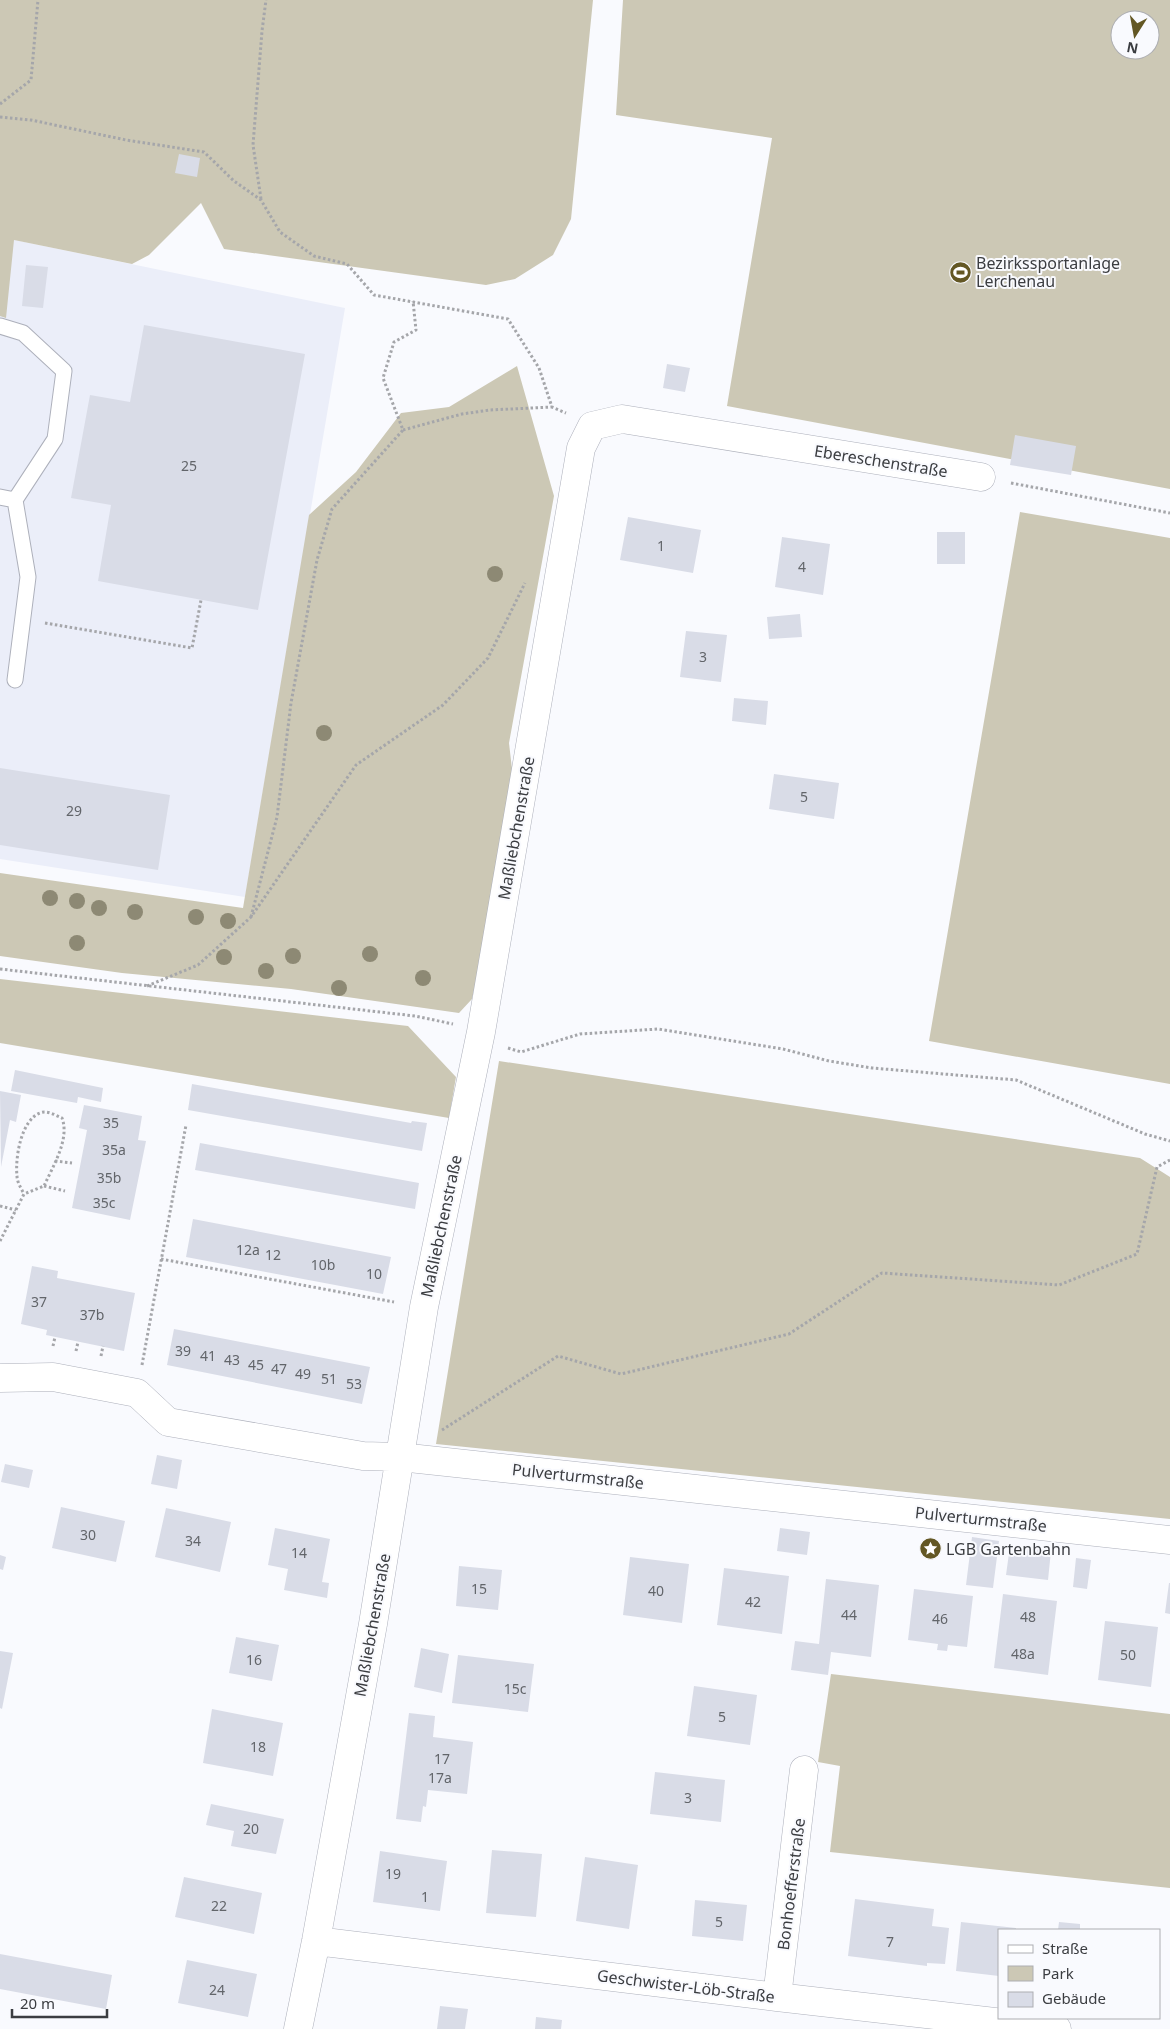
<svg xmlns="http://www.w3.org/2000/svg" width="1170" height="2029" font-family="'Noto Sans',sans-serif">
<rect width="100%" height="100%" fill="#f9fafe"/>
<path fill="#ebeef9" d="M0 237 345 308 245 897 0 859Z"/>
<path fill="#ccc8b5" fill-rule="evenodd" d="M0 0H593L571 219 553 255 515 279 486 285 224 249 201 203 149 255 132 264 14 240 6 318 0 316Z
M623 0H1170V489L727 406 772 138 616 115ZM1120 20H1150V50H1120Z
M517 366 554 496 509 743 516 804 472 999 459 1013 291 989 122 973 0 956V873L243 908 309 515 356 472 401 413 449 407Z
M1020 512 1170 538V1084L929 1041Z
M0 979 408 1026 456 1077 449 1118 0 1043Z
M499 1061 1140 1158 1170 1177V1519L436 1444Z
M831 1674 1170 1714V1888L830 1852 840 1766 818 1762Z"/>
<path fill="#d9dce7" d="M179 154 200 158 197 177 175 173Z
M26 265 48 267 43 308 22 306Z
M144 325 305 354 258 610 98 581 111 505 71 498 90 395 130 402Z
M667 364 690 368 685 392 663 388Z
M1015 435 1076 446 1071 475 1010 465Z
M628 517 701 530 693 573 620 560Z
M937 532H965V564H937Z
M782 537 830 544 823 595 775 587Z
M800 614 802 637 769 639 767 617Z
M686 631 727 635 721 682 680 677Z
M734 698 768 701 766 725 732 721Z
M0 768 170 795 158 870 0 845Z
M774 774 839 783 834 819 769 809Z
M15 1070 103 1088 101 1102 78 1097 77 1103 11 1091Z
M192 1084 411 1123 412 1121 427 1123 422 1151 188 1110Z
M0 1091 21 1095 16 1122 10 1120 1 1167Z
M84 1105 142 1116 138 1140 146 1141 130 1220 72 1208 87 1130 79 1128Z
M200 1143 419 1183 415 1209 195 1170Z
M193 1219 391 1257 383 1294 186 1257Z
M32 1266 58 1271 57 1278 135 1293 124 1351 46 1335 47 1330 21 1324Z
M174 1329 370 1367 362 1404 167 1365Z
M157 1455 182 1460 177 1489 151 1484Z
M5 1464 33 1470 29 1488 1 1482Z
M61 1507 125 1521 116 1562 52 1548Z
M166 1508 231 1522 220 1572 155 1557Z
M275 1528 330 1539 322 1582 329 1583 327 1598 284 1590 288 1569 268 1565Z
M780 1528 810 1532 807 1555 777 1551Z
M972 1537 999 1541 993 1588 966 1585Z
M1010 1546 1051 1551 1048 1580 1006 1575Z
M0 1555 6 1557 3 1570 0 1569Z
M630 1557 689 1564 682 1623 623 1615Z
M1076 1558 1091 1560 1087 1589 1073 1587Z
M459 1566 502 1570 498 1610 456 1606Z
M724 1568 789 1576 782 1634 717 1625Z
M826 1579 879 1585 871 1657 831 1652 828 1675 791 1670 795 1641 819 1644Z
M1169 1583H1170V1614L1165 1613Z
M914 1589 973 1596 967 1647 948 1645 947 1651 937 1650 938 1644 908 1640Z
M1003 1594 1057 1601 1048 1675 994 1668Z
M1105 1621 1158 1627 1151 1687 1098 1680Z
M236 1637 279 1645 272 1681 229 1673Z
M421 1648 449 1654 442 1693 414 1687Z
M0 1651 13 1653 2 1709 0 1708Z
M458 1655 534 1664 528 1712 452 1703Z
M694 1686 757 1695 750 1745 687 1736Z
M212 1709 283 1723 273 1776 203 1763Z
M409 1713 435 1716 433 1737 473 1742 467 1794 428 1790 426 1807 423 1806 421 1822 396 1819Z
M655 1772 725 1780 721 1822 650 1814Z
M211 1804 284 1819 276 1854 231 1846 234 1831 206 1825Z
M492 1850 542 1854 536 1917 486 1913Z
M380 1851 447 1861 440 1911 373 1902Z
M585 1857 638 1865 629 1929 576 1921Z
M184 1877 262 1893 254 1934 175 1917Z
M855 1899 934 1909 932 1926 949 1928 945 1964 927 1963V1966L848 1956Z
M695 1900 747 1905 743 1941 692 1936Z
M961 1922 1016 1928V1930H999V1976L956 1971Z
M1059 1922 1080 1924V1930H1058Z
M0 1954 112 1975 106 2009 0 1989Z
M187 1960 257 1974 248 2017 178 2003Z
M440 2006 468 2009 465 2029H437Z
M536 2017 562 2020 561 2029H535Z"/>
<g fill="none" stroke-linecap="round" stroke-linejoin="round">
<defs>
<path id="service" d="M0 326 23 333 64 371 55 439 15 500 0 497
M15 680 28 577 15 500"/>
<path id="minor" d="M0 1378 53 1377 137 1393 168 1422 363 1456 400 1457 1170 1540
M316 1941 777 1997 1057 2029
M777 1997 804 1770
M298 2029 316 1941 373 1624 424 1307 481 1032 581 448 592 426 622 419 981 477"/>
</defs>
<use href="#service" stroke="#adb0bb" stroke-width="17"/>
<use href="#minor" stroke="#adb0bb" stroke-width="29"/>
<path stroke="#a5a6aa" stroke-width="3" stroke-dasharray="2.5 2.5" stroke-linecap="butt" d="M0 104 31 80 38 0
M0 117 31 120 126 140 204 152 234 181 261 200 280 232 314 256 347 264 374 295 508 319 539 368 552 407 566 413
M261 199 253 145 262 31 266 0
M403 430 462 414 490 410 552 407
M1011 483 1170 513
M45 623 192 648 201 600
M251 917 277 817 291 703 317 560 332 509 403 430 383 378 394 342 416 330 413 301
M0 969 415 1016 453 1024
M147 986 198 965 251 917 356 765 443 705 488 658 525 583
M508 1048 521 1052 580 1034 658 1029 783 1049 829 1061 872 1068 1016 1080 1145 1134 1170 1141
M55 1161 72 1163
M44 1186 65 1191
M0 1206 16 1210
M0 1241 24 1194 44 1186C53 1166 70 1139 62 1118 55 1115 47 1110 40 1113 21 1120 15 1158 17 1176 17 1182 21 1188 24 1194
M161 1259 394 1302
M53 1346 55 1337
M76 1351 78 1342
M101 1356 103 1346
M142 1365 186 1125
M442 1430 558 1356 621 1374 789 1334 882 1273 1059 1285 1137 1254 1157 1167 1170 1160"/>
<use href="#service" stroke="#fff" stroke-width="15"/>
<use href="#minor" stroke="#fff" stroke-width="28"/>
</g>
<g fill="#8d8974">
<circle cx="495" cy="574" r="8"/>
<circle cx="324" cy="733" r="8"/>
<circle cx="50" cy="898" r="8"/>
<circle cx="77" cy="901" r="8"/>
<circle cx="99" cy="908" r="8"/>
<circle cx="135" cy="912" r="8"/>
<circle cx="196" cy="917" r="8"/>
<circle cx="228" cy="921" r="8"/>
<circle cx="77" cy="943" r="8"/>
<circle cx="370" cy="954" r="8"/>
<circle cx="293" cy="956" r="8"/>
<circle cx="224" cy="957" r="8"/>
<circle cx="266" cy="971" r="8"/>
<circle cx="423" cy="978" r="8"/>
<circle cx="339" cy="988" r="8"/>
</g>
<defs>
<symbol id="stadium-disc" viewBox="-11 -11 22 22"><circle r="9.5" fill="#635724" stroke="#f9fafe"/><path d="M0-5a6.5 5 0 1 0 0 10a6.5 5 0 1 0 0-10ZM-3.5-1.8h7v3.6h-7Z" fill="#fff"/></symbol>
<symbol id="sight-disc" viewBox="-11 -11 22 22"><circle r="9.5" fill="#635724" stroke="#f9fafe"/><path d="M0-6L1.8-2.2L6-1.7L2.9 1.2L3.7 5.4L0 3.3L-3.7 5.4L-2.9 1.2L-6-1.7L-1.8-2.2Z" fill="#fff"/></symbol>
</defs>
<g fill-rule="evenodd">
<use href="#stadium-disc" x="948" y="260" width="25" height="25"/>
<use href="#sight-disc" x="918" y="1536" width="25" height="25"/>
</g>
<g text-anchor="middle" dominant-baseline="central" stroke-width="4" stroke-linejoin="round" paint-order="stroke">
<g font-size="14" fill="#62656a">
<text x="189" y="465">25</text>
<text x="661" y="545">1</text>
<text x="802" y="566">4</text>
<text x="703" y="656">3</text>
<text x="804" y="796">5</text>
<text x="74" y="810">29</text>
<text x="111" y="1122">35</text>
<text x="114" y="1149">35a</text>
<text x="109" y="1177">35b</text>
<text x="104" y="1202">35c</text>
<text x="248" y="1249">12a</text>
<text x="273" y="1254">12</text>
<text x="323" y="1264">10b</text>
<text x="374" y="1273">10</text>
<text x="39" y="1301">37</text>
<text x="92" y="1314">37b</text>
<text x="183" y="1350">39</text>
<text x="208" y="1355">41</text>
<text x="232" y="1359">43</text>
<text x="256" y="1364">45</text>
<text x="279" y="1368">47</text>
<text x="303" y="1373">49</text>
<text x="329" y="1378">51</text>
<text x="354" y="1383">53</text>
<text x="88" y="1534">30</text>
<text x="193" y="1540">34</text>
<text x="299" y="1552">14</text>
<text x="479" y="1588">15</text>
<text x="656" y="1590">40</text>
<text x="753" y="1601">42</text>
<text x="849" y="1614">44</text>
<text x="1028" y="1616">48</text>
<text x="940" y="1618">46</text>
<text x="1023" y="1653">48a</text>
<text x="1128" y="1654">50</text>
<text x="254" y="1659">16</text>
<text x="515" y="1688">15c</text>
<text x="722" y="1716">5</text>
<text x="258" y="1746">18</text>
<text x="442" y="1758">17</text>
<text x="440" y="1777">17a</text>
<text x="688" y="1797">3</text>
<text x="251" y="1828">20</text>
<text x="393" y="1873">19</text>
<text x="425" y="1896">1</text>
<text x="219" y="1905">22</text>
<text x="719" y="1921">5</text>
<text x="890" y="1941">7</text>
<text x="217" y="1989">24</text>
</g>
<g font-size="16" fill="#3b3d41" stroke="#f9fafe" text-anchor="start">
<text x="976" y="263">Bezirkssportanlage<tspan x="976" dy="18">Lerchenau</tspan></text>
<text x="946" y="1549">LGB Gartenbahn</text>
</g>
<g font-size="16" fill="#3b3d41" stroke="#f9fafe">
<text transform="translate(881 461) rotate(9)">Ebereschenstraße</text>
<text transform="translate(516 828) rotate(-80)">Maßliebchenstraße</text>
<text transform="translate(441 1226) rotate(-78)">Maßliebchenstraße</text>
<text transform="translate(578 1476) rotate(6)">Pulverturmstraße</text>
<text transform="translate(981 1519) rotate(6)">Pulverturmstraße</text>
<text transform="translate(372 1625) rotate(-80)">Maßliebchenstraße</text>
<text transform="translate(791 1884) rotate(-83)">Bonhoefferstraße</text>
<text transform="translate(686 1986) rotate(7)">Geschwister-Löb-Straße</text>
</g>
</g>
<rect x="998" y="1929" width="162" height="90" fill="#f9fafe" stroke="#adaeb2"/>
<rect x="1008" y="1945" width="25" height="8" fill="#ffffff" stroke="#adaeb2"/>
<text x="1042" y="1954" font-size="15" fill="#3b3d41">Straße</text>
<rect x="1008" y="1966" width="25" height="15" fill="#ccc8b5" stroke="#adaeb2"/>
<text x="1042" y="1979" font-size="15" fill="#3b3d41">Park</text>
<rect x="1008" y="1992" width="25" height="15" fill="#d9dce7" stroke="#adaeb2"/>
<text x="1042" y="2004" font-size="15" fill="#3b3d41">Gebäude</text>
<g transform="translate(1135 35) rotate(191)"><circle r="24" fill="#f9fafe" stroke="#adaeb2"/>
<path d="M0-4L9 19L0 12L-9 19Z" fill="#635724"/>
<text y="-8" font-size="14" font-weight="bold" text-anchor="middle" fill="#3b3d41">N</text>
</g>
<path d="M12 2009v8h95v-8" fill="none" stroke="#3b3d41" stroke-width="2.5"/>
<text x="20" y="2009" font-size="15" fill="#3b3d41" stroke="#f9fafe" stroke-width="4" paint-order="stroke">20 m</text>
</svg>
